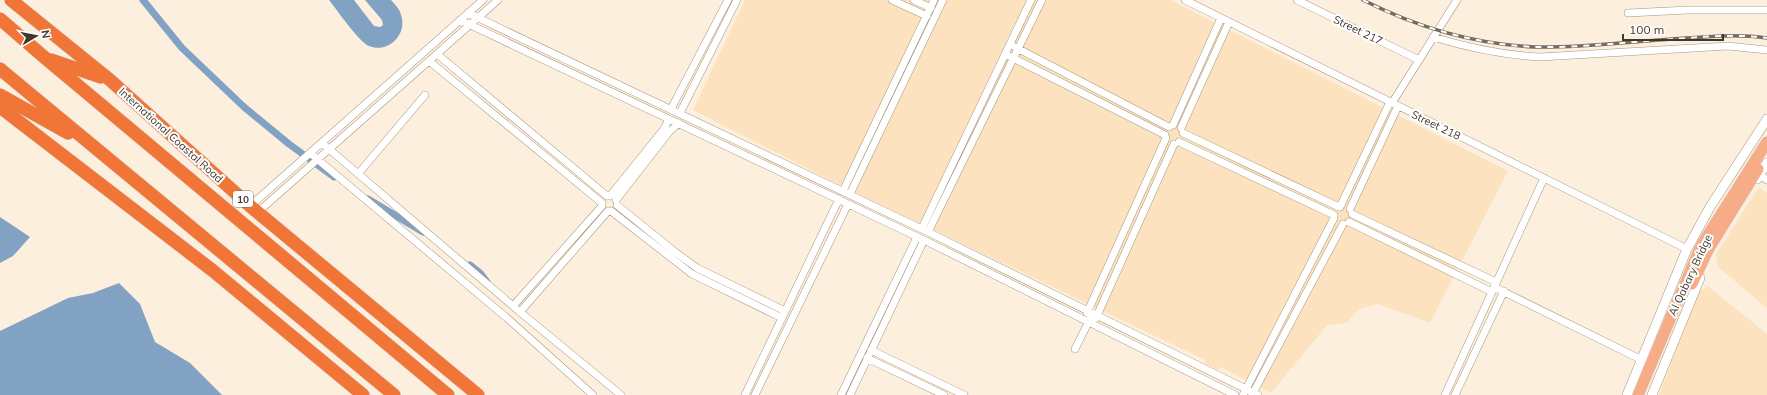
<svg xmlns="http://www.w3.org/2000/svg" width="1767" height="395" font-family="Mulish,sans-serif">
<rect width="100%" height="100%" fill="#fcefde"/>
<path fill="#fce2be" d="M745 0H1170L1508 171 1430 323 1378 304 1359 309 1346 323 1327 325 1271 393 1221 367 1218 370 1204 363 1205 360 854 192 693 110Z
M1759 187 1767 193V308L1718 267 1716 254Z
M1709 287 1767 334V395H1659L1699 291Z"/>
<path fill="#82a2c4" d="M329 0H354L374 26 380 27 383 25 382 20 365 0H391C395 5 400 9 401 15 408 34 388 54 369 46 359 42 337 10 329 0Z
M0 217 30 237 13 256 0 263Z
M119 283 140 304 155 342 190 363 222 395H0V331L68 298 93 293Z"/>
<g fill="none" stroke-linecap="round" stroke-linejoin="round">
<path stroke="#82a2c4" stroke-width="7" d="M143 0 182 48 244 107 289 144 334 177
M368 199 423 232
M470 265 480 273 487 282"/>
<defs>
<path id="minor" d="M892 0 927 16
M914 0 931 8
M1185 0 1687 249
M1297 0 1419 60
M468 13 928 232 1258 395
M1628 13 1688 10H1767
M460 20 924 240 1235 395
M1433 37C1469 48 1503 55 1540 57L1728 46 1767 50
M1015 47 1169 127
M437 54 607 196
M1009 56 1165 135
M429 61 602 203
M1392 103 1457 0
M671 109 728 0
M680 113 737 0
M1173 125 1221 18
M1181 128 1229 22
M1183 133 1339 207
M1179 142 1334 215
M322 143 520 312 621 395
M310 153 507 318 593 395
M358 174 425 95
M1759 175 1767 180
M843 191 934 0
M850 194 943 0
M610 196 664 129 669 119
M616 200 669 132 679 123
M617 205 675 252 697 268 785 311
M250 206 483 0
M1340 207 1390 102
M1350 209 1398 106
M611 211 692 274 782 318
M258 212 498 0
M1352 214 1496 282
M1349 222 1492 292
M922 228 1031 0
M928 232 1042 0
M1494 287 1642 360
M513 306 602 206
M520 312 608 211
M1087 313 1166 138
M1096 318 1174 144
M1075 349 1090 319
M871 350 964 395
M867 358 944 395
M745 395 839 199
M755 395 848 204
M841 395 917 237
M850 395 924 240
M1243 395 1334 218
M1252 395 1343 224
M1445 395 1544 178
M1455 395 1504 291"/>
<path id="tertiary" d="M1757 179 1767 163
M1627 395 1687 249 1710 207 1767 119
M1652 395 1700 278"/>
<path id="primary" d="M1692 284 1709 248 1758 169
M1638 395 1701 246 1767 142"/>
<path id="motorway" d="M11 0 110 80 250 206 478 395
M0 19 44 57 448 395
M51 60 101 77
M0 69 394 395
M0 95 68 133
M0 107 212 270 363 395"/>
</defs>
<use href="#minor" stroke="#a9967a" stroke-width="8"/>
<use href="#tertiary" stroke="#a9967a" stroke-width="10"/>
<use href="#primary" stroke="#d9d7d5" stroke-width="12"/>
<use href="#motorway" stroke="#d9d7d5" stroke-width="14"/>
<use href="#minor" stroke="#fff" stroke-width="7"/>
<use href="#tertiary" stroke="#fff" stroke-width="9"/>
<use href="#primary" stroke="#f6ac86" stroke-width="11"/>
<use href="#motorway" stroke="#f07536" stroke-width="13"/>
<defs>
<path id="rail" d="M1363 0C1416 27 1474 44 1534 47 1575 48 1617 43 1658 40 1694 38 1731 33 1767 38"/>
</defs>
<use href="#rail" stroke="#756b5e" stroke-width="3.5"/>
<use href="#rail" stroke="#fefefe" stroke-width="2" stroke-dasharray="6" stroke-linecap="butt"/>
</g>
<g text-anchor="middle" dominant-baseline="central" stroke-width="4" stroke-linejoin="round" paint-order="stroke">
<rect fill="#fefefe" stroke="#7a736c" stroke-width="1" x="233" y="191" width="20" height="16" rx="3"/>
<g font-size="10" font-weight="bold" fill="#41382d">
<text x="243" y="199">10</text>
</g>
<g font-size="11" fill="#41382d" stroke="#fefefe">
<text transform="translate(1358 30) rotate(26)">Street 217</text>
<text transform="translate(1436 125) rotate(26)">Street 218</text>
<text transform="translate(171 135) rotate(42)">International Coastal Road</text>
<text transform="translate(1690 275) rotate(-65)">Al Qabary Bridge</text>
</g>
</g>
<g transform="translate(36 36) rotate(80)" stroke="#fefefe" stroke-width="3" paint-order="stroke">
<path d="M0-3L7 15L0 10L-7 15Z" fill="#41382d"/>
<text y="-6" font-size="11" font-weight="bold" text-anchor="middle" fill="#41382d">N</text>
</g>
<path d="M1623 34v6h100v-6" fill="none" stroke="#41382d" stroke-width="2"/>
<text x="1629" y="34" font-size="12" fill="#41382d" stroke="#fefefe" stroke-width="3" paint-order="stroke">100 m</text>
</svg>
